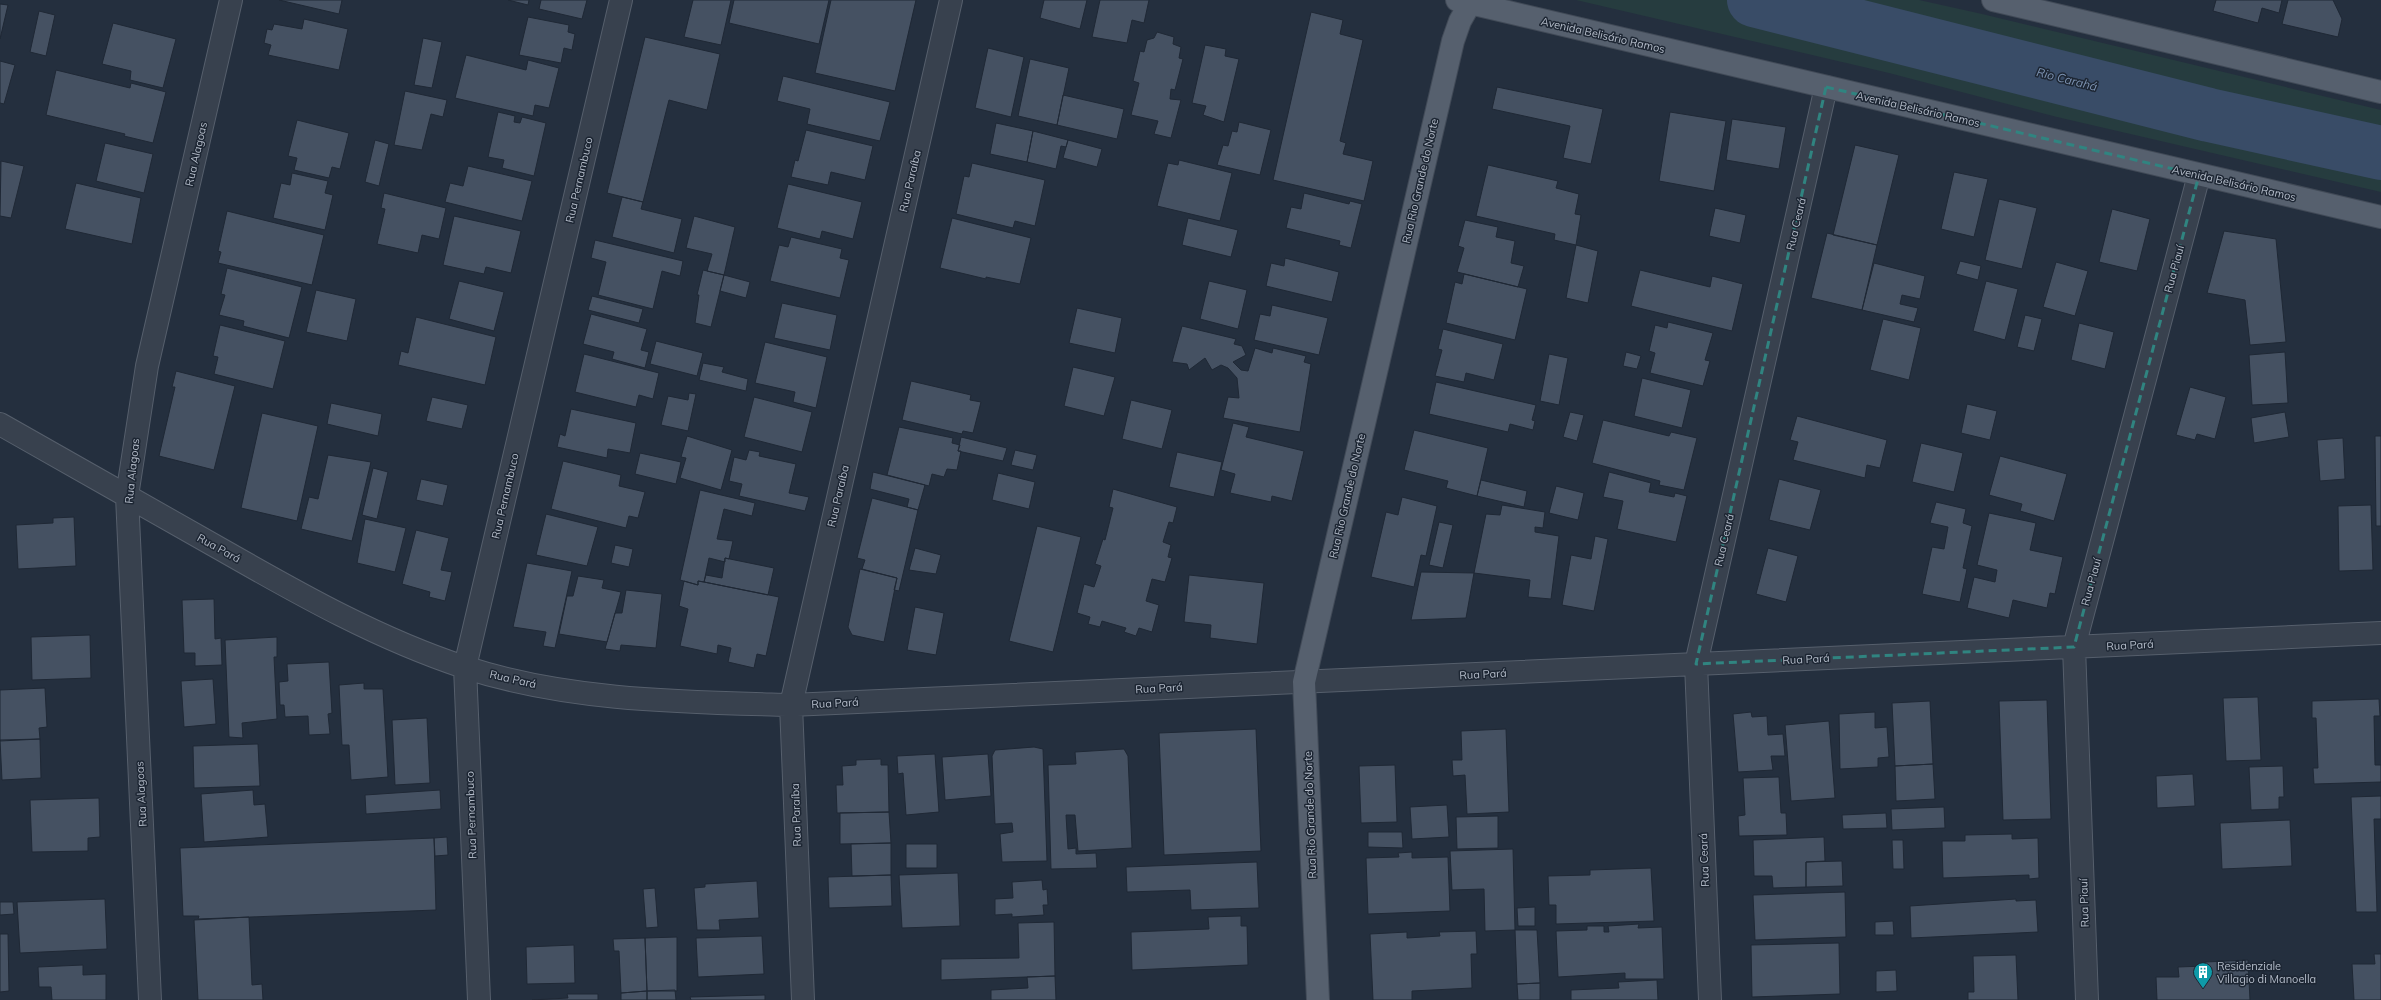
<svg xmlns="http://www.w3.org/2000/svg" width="2381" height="1000" font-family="Mulish,sans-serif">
<rect width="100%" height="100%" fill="#242f3e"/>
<path fill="#263c3f" d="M1576 0H1919L1982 14 2381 110V192L2057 117 1889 73Z"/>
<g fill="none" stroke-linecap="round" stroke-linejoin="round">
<path stroke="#394c67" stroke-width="54" d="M1754 0 2209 115 2381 153"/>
</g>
<path fill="#455162" stroke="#1f2835" d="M279 0H342L339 14Z
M508 0H529L528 5Z
M541 0H587L582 19 539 9Z
M693 0H731L721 45 684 37Z
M734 0H829L819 44 729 23Z
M831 0H916L895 91 815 73Z
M1044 0H1087L1080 29 1040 18Z
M1100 0H1149L1144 23 1132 20 1127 43 1092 37Z
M2216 0H2282L2279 13 2262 8 2258 23 2213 11Z
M2288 0H2333L2342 19 2338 37 2282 24Z
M0 4 8 5 0 39Z
M39 11 55 15 46 56 30 52Z
M1311 12 1343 20 1340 34 1363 40 1340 141 1346 143 1343 154 1373 161 1364 201 1273 180Z
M528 17 569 25 568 32 575 34 572 50 564 48 561 63 519 55Z
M304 19 348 29 339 70 268 55 271 45 264 43 267 29 272 30 274 24 302 29Z
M113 23 176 39 163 88 130 80 131 71 102 64Z
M1157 32 1174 37 1173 44 1181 47 1179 58 1183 59 1175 90 1171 89 1170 99 1181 100 1171 138 1154 134 1158 121 1131 115 1139 83 1133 81 1140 51 1144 52 1147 40 1154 38Z
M645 37 720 54 707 110 669 100 643 202 607 193Z
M423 38 442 42 432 88 414 85Z
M1205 45 1226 49 1225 56 1239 59 1224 122 1203 115 1206 106 1192 103Z
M988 48 1024 57 1011 117 975 108Z
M466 55 526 70 528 60 559 68 549 108 535 105 533 116 455 98Z
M1030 59 1069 68 1057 125 1018 116Z
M0 61 15 65 4 104 0 103Z
M56 70 130 88 131 83 166 92 153 143 124 136 125 134 46 115Z
M783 76 890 102 880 141 807 124 810 109 777 101Z
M1497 87 1603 109 1591 164 1563 158 1570 126 1492 109Z
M405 91 447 100 443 117 431 114 422 150 394 145Z
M1063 95 1124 109 1117 139 1057 125Z
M498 112 515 116 514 122 520 123 522 117 546 123 534 176 502 168 504 160 488 157Z
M1670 112 1726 121 1714 191 1659 181Z
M1732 119 1786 127 1779 169 1726 160Z
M297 120 349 133 340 169 332 167 329 178 294 170 297 158 288 156Z
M1239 122 1271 130 1260 175 1217 165 1223 145 1228 146 1232 131 1237 132Z
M996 123 1033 131 1027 162 990 154Z
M806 130 873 146 865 180 831 172 828 185 791 177 795 160 798 161Z
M1033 131 1068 140 1066 147 1061 146 1056 169 1027 162Z
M375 140 389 144 379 186 365 182Z
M1068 140 1102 149 1097 167 1063 158Z
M105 143 153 154 144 193 96 181Z
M1855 145 1899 155 1877 245 1833 235Z
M1179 160 1232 173 1220 221 1157 206 1168 163 1178 165Z
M1 161 24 166 11 218 0 216Z
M972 163 1045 180 1035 226 1015 221 1013 228 956 214 964 176 969 177Z
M1488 165 1558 181 1556 188 1579 194 1575 214 1581 215 1576 245 1554 240 1555 234 1476 216Z
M468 166 532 181 522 221 445 202 450 183 463 186Z
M1954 172 1988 179 1974 237 1941 229Z
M292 173 328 181 325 193 333 195 325 230 273 218 281 183 290 185Z
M76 183 141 198 132 244 65 229Z
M788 184 862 202 853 239 822 231 820 239 777 228Z
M384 193 446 208 439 239 422 235 418 253 377 244 385 209 381 208Z
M1304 193 1349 204 1350 201 1362 204 1351 248 1339 245 1340 241 1286 228 1291 207 1301 209Z
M622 197 643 202 641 209 682 219 674 253 612 237Z
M1999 199 2037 208 2022 269 1985 260Z
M1715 208 1746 215 1740 243 1709 236Z
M2112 209 2150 219 2137 271 2099 262Z
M227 211 324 235 312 285 218 263 221 252 218 251Z
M454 216 521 231 511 273 486 267 484 274 443 265Z
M694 216 735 227 724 275 707 271 712 254 686 248Z
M952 218 1031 238 1020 284 986 277V279L940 268Z
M1188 218 1238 230 1231 257 1182 245Z
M1465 220 1498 227 1496 237 1515 241 1511 263 1524 266 1518 287 1457 272 1464 248 1458 246Z
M2224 231 2276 239 2286 342 2250 345 2245 300 2207 293Z
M1827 233 1877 245 1862 310 1811 298Z
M791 237 842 249 840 258 849 260 840 298 770 281 779 245 788 247Z
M595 240 683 261 680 276 662 271 653 309 598 295 606 262 591 258Z
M1576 245 1598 251 1588 303 1566 298Z
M1285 258 1339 272 1332 302 1266 286 1271 263 1284 266Z
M1960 261 1981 266 1978 280 1956 274Z
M2056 262 2088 271 2075 316 2043 307Z
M1874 263 1925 276 1920 299 1902 295 1900 304 1918 308 1914 322 1862 310Z
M227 268 302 287 289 338 243 326 244 321 219 315 225 295 221 294Z
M703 270 724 275 711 327 695 323 699 295H697Z
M1640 270 1710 287 1712 276 1743 284 1732 331 1631 306Z
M1464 274 1527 289 1515 340 1446 323 1455 282 1462 284Z
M724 275 750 282 746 298 720 291Z
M459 281 504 292 494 331 449 319Z
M1209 281 1247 290 1238 329 1200 319Z
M1986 281 2018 289 2005 340 1973 331Z
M316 290 356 299 347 341 306 332Z
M592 296 643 309 639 323 588 310Z
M782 303 837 315 830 350 774 338Z
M1272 305 1328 318 1319 355 1254 340 1260 314 1270 316Z
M1077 308 1122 318 1115 353 1069 343Z
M591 314 647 329 641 350 649 352 645 368 612 359 614 352 583 344Z
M2025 315 2042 319 2034 351 2017 347Z
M416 317 496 337 485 385 398 365 401 351 408 353Z
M1883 319 1921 328 1909 380 1870 370Z
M1668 322 1713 333 1705 360 1710 361 1703 386 1650 373 1655 353 1649 351 1655 325 1667 328Z
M2079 323 2114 332 2105 369 2071 360Z
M220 325 285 341 273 389 214 374 218 357 213 356Z
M1182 326 1236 339 1234 344 1242 346 1246 355 1233 362 1241 370 1248 371 1255 348 1272 353 1273 348 1306 356 1304 362 1311 364 1300 432 1223 418 1228 397 1239 398 1237 378 1228 368 1221 365 1212 370 1205 358 1189 370 1187 364 1172 362Z
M1443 329 1503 344 1494 380 1466 373 1464 382 1435 376 1442 350 1438 349Z
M656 341 703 353 697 376 650 364Z
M765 342 827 357 816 408 793 402 795 392 755 383Z
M1626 352 1641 356 1637 369 1623 366Z
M2285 352 2288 403 2252 405 2249 355Z
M584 354 659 373 653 399 639 395 636 407 575 392Z
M1549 354 1568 358 1559 405 1540 401Z
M703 363 724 367 722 372 748 379 746 391 699 380Z
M1073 367 1115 377 1104 416 1064 406Z
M176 371 235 386 214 470 159 456 175 387H172Z
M1642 378 1691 390 1682 428 1634 416Z
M911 381 971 395 970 400 981 402 973 433 963 431 962 434 902 420Z
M1436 382 1536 405 1532 420 1535 421 1533 430 1510 424 1508 432 1429 414Z
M2190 387 2226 397 2215 439 2197 434 2195 440 2176 435Z
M689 393 696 394 688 431 661 425 668 396 688 400Z
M432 397 468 405 462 429 426 421Z
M754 397 812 412 802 452 744 437Z
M1131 400 1172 410 1162 449 1122 439Z
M331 403 382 414 378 436 327 424Z
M1967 404 1997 411 1990 440 1961 433Z
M571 409 636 423 630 453 608 449 607 458 557 447 560 434 565 436Z
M1570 412 1584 415 1577 441 1563 437Z
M2285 412 2289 437 2254 443 2251 418Z
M262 413 318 426 297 521 241 508Z
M1797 416 1887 440 1880 468 1867 465 1865 478 1793 460 1798 442 1790 440Z
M1603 420 1669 436 1671 432 1697 438 1684 490 1659 485 1660 481 1592 463Z
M1233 423 1249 427 1246 437 1304 451 1292 501 1272 496 1271 502 1230 493 1235 474 1221 470Z
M899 427 953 438 952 443 960 445 958 451H961L957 470 947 469 944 477 932 474 929 486 887 475Z
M1414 430 1488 448 1477 496 1446 488 1448 481 1404 470Z
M687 436 732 450 721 490 680 478 686 458 681 457Z
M2375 436H2381V526H2376Z
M961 437 1007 448 1003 461 958 451Z
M2343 438 2345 479 2320 481 2317 440Z
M1921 443 1963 453 1954 492 1912 482Z
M749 450 760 452 759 456 796 464 789 493 809 497 805 511 739 496 742 484 729 481 734 457 746 460Z
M1015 450 1037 455 1033 470 1011 465Z
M1177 452 1222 462 1214 497 1169 487Z
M640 453 681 462 676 484 635 474Z
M328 455 371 462 352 541 301 529 309 497 318 499Z
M2000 456 2067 474 2054 521 2020 511 2022 504 1989 495Z
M563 461 621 475 619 486 645 492 638 518 629 516 626 528 551 509Z
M373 468 388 472 377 519 362 515Z
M873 472 925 485 918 510 907 507 909 499 870 489Z
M1609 472 1651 483 1649 492 1674 497 1675 493 1687 496 1676 542 1617 529 1623 501 1603 497Z
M998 473 1035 482 1029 509 992 500Z
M421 479 448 485 443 506 416 500Z
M1779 479 1821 490 1810 530 1769 520Z
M1481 480 1527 491 1524 507 1477 496Z
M1556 486 1584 493 1578 520 1549 513Z
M1113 489 1177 507 1173 523 1169 522 1163 542 1171 545 1168 557 1172 558 1165 582 1152 579 1146 601 1159 605 1152 632 1139 628 1136 636 1124 632 1126 628 1102 621 1100 627 1088 624 1090 617 1077 613 1084 584 1094 587 1101 566 1095 564 1103 539 1105 540 1113 508 1109 507Z
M700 490 755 503 752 516 724 509 717 539 733 541 729 559 725 558V562L709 558 704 582 698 581V585L680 580Z
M1402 497 1437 506 1426 556 1421 555 1414 587 1371 577 1386 512 1398 515Z
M872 498 918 510 899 591 894 590 897 578 862 569 865 560 857 558Z
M1936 502 1966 509 1963 523 1972 526 1963 568 1967 569 1960 602 1922 594 1932 547 1944 549 1948 527 1930 523Z
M1502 505 1545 512 1543 528 1535 527V532L1559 536 1551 599 1528 597 1530 580 1474 573 1486 514 1500 515Z
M2371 505 2373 570 2339 571 2338 506Z
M1989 513 2036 523 2030 550 2063 557 2055 594 2050 593 2047 608 2013 600 2009 618 1967 608 1974 577 1995 582 1997 570 1977 565Z
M546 514 598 527 587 566 536 555Z
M74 517 76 566 18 569 16 525 53 523V518Z
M365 519 406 528 395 572 357 563Z
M1439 522 1453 525 1443 568 1429 565Z
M1037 526 1081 537 1053 652 1009 641Z
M416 530 449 538 441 570 452 572 445 601 429 597 430 592 402 584Z
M1595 536 1608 539 1594 611 1562 605 1571 555 1591 559Z
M615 545 633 549 629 567 611 563Z
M915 548 941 555 936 574 909 570Z
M1768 548 1798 556 1786 602 1756 594Z
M725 558 774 568 768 595 704 582 706 575 722 578Z
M527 563 572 571 555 648 543 646 546 632 513 627Z
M860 569 897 578 884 642 852 635 848 627Z
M1421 572 1474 573 1466 618 1411 620Z
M1189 575 1264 583 1257 644 1210 638 1211 625 1184 622Z
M578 576 604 580 602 588 621 592 607 642 559 634 567 596H573Z
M684 581 698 585V581L704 582 779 597 766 656 757 654 754 668 728 662 731 648 718 645 717 654 680 646 688 609 679 606Z
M626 590 662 594 656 648 621 645 620 651 605 649 615 613H622Z
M214 599 215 639 221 638 222 665 195 666V653H184L182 600Z
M915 607 944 613 936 655 907 650Z
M90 635 91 678 32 680 31 637Z
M277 637V657H274L277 719 242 723 243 738 229 737 225 640Z
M329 662 332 713 328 714 330 734 309 735 308 716 285 717 284 705H280L279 682 288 681 287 664Z
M213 679 216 724 184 727 181 681Z
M364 683V689H383L388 777 351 780 349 745H342L339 685Z
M45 688 47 727 39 728 40 739 0 741V690Z
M2258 697 2261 760 2226 761 2223 698Z
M2379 699 2380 716H2374L2375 765H2381V782L2314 784 2313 768H2318L2316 718H2312V701Z
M2047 700 2051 819 2003 820 1999 701Z
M1930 701 1933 764 1895 766 1892 703Z
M1751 712 1752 717 1767 716 1768 735 1783 734 1785 756H1771L1773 770 1738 772 1733 714Z
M1875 712V728L1887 727 1889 757 1878 758V767L1840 769 1839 714Z
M427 718 430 783 395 785 392 720Z
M1829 721 1835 798 1791 801 1785 725Z
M1256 729 1261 851 1164 855 1159 733Z
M1506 729 1509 812 1467 814 1465 775 1453 776 1452 760H1462L1461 731Z
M40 739 41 778 2 780 0 740Z
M258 744 260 786 194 788 193 746Z
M1034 747 1043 749 1047 861 1002 862 1000 834 1013 832 1012 823 995 824 992 756 995 750Z
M1124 749 1128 756 1132 848 1078 851 1075 815H1066L1068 849 1076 848V854L1096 853 1097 868 1051 869 1048 765 1076 764 1075 752Z
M935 754 939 812 906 815 903 773 898 774 897 756Z
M988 754 991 796 945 800 942 757Z
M881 759V765H888L889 812 837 813 836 785H843L842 766 856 765V760Z
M1933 764 1935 799 1896 801 1895 766Z
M1395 765 1397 822 1361 823 1359 766Z
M2283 766 2284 797H2279V809L2251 810 2249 767Z
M2193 774 2195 806 2157 808 2156 776Z
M1779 777 1781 813H1786L1787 835 1739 836 1738 816 1745 815 1743 778Z
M253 790 254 805 265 804 268 837 204 842 201 794Z
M440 790 441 809 366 814 365 795Z
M2381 796V819H2374L2377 912H2356L2351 797Z
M99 798 100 837 88 838V851L32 852 30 800Z
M1447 805 1449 837 1412 839 1410 807Z
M1944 807 1945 828 1892 830 1891 809Z
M889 812 891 843 840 844V813Z
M1886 813 1887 828 1843 829 1842 815Z
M1498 816V848L1457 849 1456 817Z
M2290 820 2292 866 2222 869 2220 823Z
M1368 832H1402L1403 848 1368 847Z
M2012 834V839L2038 838 2039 878 2029 879V875L1943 878 1942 841H1965V835Z
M447 837 448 855 435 856 434 838Z
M1824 837 1825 861 1806 862V887L1773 888 1772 876H1754L1753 840Z
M434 838 436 910 198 919 199 916H183L180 848Z
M1892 840H1903L1904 869H1893Z
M891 843V875L852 876 851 844Z
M906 844H937V868H906Z
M1513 849 1515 930 1485 931 1484 889 1452 890 1450 851Z
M1412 852V858L1448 857 1450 911 1368 914 1366 858 1399 857 1398 853Z
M1842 861 1843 886 1806 887V862Z
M1257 862 1259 908 1191 910 1190 890 1127 892 1126 867Z
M1651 868 1654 921 1556 924V905H1549L1548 876 1590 875V870Z
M958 873 960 926 902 928 899 875Z
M891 875 892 906 829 908 828 877Z
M1042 880 1043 890 1047 889 1048 905H1043L1044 915 1012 917V914L995 915V899L1013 898 1012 882Z
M757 881 759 918 719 920 720 930H697L694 888 705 887V884Z
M655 888 658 927 646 928 643 889Z
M1845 892 1846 937 1755 940 1753 895Z
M105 899 107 949 20 953 17 902Z
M2016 899V901L2036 900 2038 932 1911 938 1910 906Z
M0 902H13L14 914 0 915Z
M1535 907V926H1518L1517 908Z
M1241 916V926H1247L1248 965 1132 970 1131 932 1209 929 1208 917Z
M249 917 252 985 262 984 263 1000H198L194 920Z
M1893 921 1894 935H1875V922Z
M1054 922 1055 976 941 980V959L1019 958 1018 923Z
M1639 924 1638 928 1662 927 1664 979H1625V973L1558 977 1556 931 1587 930V926H1604V932H1609L1608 926Z
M1515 930H1537L1540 983 1517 984Z
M1476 931 1477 954H1471L1472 988 1412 991V1000H1373L1370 934 1407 932V938L1440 936 1439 932Z
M0 934H8L9 991 0 992Z
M762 936 764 974 698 977 696 938Z
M677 937V991H647L645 938Z
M645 938 647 991 621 993 619 951H614L613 939Z
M1839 943 1840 994 1752 997 1751 945Z
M574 945 575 983 527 984 526 947Z
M2374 954H2381V1000H2354L2352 964H2375Z
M2016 955 2018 1000H1968V992H1974L1973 956Z
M2248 960 2250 1000H2157L2156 977H2179L2178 967 2205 966V962Z
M83 965V975L106 974V1000H52L51 987H39L38 967Z
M1896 970 1897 991 1876 992V971Z
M1055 976 1056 1000H991V990L1028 988 1027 977Z
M1657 980 1658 1000H1571V990L1619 988 1618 982Z
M1540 983V1000H1518L1517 984Z
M675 990 676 1000H647V991Z
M647 991V1000H621V993Z
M567 994H598V1000H532L568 998Z
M765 995V1000H691L690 997Z"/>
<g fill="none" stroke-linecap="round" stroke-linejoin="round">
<defs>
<path id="minor" d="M0 424C75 466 149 509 224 551 301 595 379 639 464 667 568 701 682 702 791 705L2381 633
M150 1000 127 496 147 366 231 0
M479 1000 465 667 621 0
M803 1000 791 705 951 0
M1710 1000 1696 664 1826 87
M2087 1000 2074 647 2199 175"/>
<path id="major" d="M1457 0 2381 217
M1993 0 2381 92
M1318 1000 1304 682 1453 41 1460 21 1472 0"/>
</defs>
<use href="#minor" stroke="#565f6c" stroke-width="24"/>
<use href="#major" stroke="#414a57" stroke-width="24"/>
<use href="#minor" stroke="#38414e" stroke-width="22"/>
<use href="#major" stroke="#56606e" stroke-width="22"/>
</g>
<path fill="none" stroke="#308480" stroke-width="3" stroke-dasharray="8 5" stroke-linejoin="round" d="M1826 87 2199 175 2074 647 1696 664Z"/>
<defs>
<symbol id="building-pin" viewBox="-11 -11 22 30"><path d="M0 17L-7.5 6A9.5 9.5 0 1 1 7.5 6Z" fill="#0f9aa8" stroke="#1d2633"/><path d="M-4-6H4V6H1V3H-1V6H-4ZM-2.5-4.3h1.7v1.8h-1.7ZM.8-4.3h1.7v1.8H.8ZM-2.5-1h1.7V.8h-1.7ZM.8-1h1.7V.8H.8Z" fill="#fff"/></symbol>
</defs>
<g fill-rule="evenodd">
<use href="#building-pin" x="2192" y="961" width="22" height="30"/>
</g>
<g text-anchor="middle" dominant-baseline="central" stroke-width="3" stroke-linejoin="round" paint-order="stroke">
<g font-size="11" fill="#b4bcc9" stroke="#1d2633">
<text transform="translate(1603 35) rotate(13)">Avenida Belisário Ramos</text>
<text transform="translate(1918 109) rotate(13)">Avenida Belisário Ramos</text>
<text transform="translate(196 154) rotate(-77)">Rua Alagoas</text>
<text transform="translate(579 180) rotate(-77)">Rua Pernambuco</text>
<text transform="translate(910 181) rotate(-77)">Rua Paraíba</text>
<text transform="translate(1420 181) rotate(-77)">Rua Rio Grande do Norte</text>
<text transform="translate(2234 183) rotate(13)">Avenida Belisário Ramos</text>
<text transform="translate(1796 224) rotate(-77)">Rua Ceará</text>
<text transform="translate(2174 269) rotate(-75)">Rua Piauí</text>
<text transform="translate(132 471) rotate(-84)">Rua Alagoas</text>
<text transform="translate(505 496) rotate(-77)">Rua Pernambuco</text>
<text transform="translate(838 496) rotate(-77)">Rua Paraíba</text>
<text transform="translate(1347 496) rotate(-77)">Rua Rio Grande do Norte</text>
<text transform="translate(1724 540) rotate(-77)">Rua Ceará</text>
<text transform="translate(219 548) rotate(29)">Rua Pará</text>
<text transform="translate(2091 582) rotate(-75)">Rua Piauí</text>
<text transform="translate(2130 645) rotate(-3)">Rua Pará</text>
<text transform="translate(1806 659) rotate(-3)">Rua Pará</text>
<text transform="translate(1483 674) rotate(-3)">Rua Pará</text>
<text transform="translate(513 679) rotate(13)">Rua Pará</text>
<text transform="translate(1159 688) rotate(-3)">Rua Pará</text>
<text transform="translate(835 703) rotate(-3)">Rua Pará</text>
<text transform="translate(141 794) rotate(-93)">Rua Alagoas</text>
<text transform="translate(471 815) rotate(-92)">Rua Pernambuco</text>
<text transform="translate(796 815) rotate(-92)">Rua Paraíba</text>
<text transform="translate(1310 815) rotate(-92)">Rua Rio Grande do Norte</text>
<text transform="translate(1704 860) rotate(-92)">Rua Ceará</text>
<text transform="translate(2084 903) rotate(-92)">Rua Piauí</text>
</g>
<g font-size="11" fill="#b4bcc9" stroke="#1d2633" text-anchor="start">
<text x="2217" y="966">Residenziale<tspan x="2217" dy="13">Villagio di Manoella</tspan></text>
</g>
<g font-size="12" font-style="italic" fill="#7c92b1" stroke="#1d2633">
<text transform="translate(2067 79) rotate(14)">Rio Carahá</text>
</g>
</g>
</svg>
